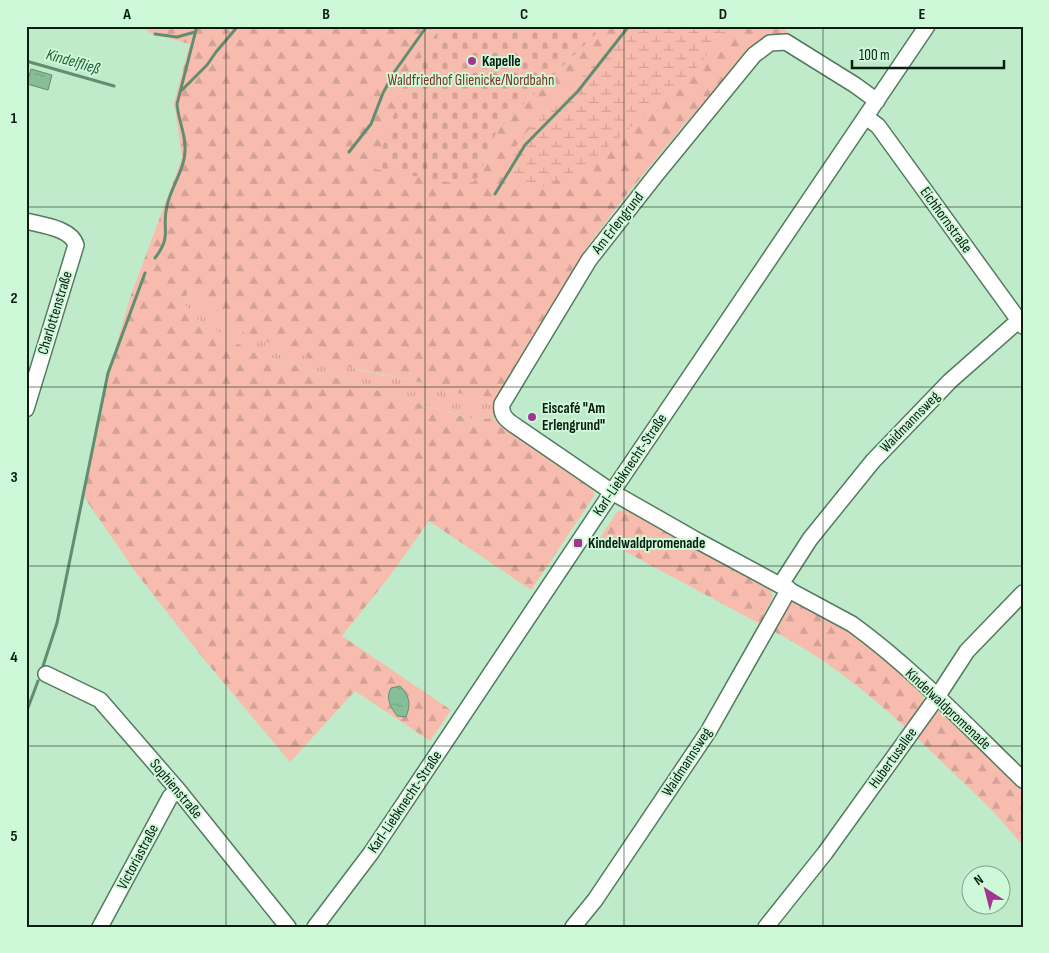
<svg xmlns="http://www.w3.org/2000/svg" width="1049" height="953" font-family="'Sofia Sans Condensed',sans-serif">
<defs>
<pattern id="grass-tufts" width="24" height="20" patternUnits="userSpaceOnUse" patternTransform="scale(1.25)"><rect width="24" height="20" fill="#f7bcae"/><path d="M3 7l-1-3M5 7V3M7 7l1-3M15 17l-1-3M17 17v-4M19 17l1-3" fill="none" stroke="#d3a195"/></pattern>
<pattern id="forest-firs" width="22" height="20" patternUnits="userSpaceOnUse" patternTransform="scale(1.25)"><rect width="22" height="20" fill="#f7bcae"/><path d="M5 1l3.5 6h-7zM16 11l3.5 6h-7z" fill="#d3a195"/></pattern>
<pattern id="wetland-marsh" width="20" height="14" patternUnits="userSpaceOnUse" patternTransform="scale(1.25)"><rect width="20" height="14" fill="#f7bcae"/><path d="M1 5h8M5 5V1M11 12h8M15 12V8" fill="none" stroke="#d3a195"/></pattern>
<pattern id="cemetery-stones" width="16" height="16" patternUnits="userSpaceOnUse" patternTransform="scale(1.25)"><rect width="16" height="16" fill="#f7bcae"/><path d="M2 7V4a2 2 0 0 1 4 0v3zM10 15v-3a2 2 0 0 1 4 0v3z" fill="#d3a195"/></pattern>
<pattern id="water-ripples" width="26" height="14" patternUnits="userSpaceOnUse" patternTransform="scale(1.25)"><rect width="26" height="14" fill="#86bf97"/><path d="M2 4q2-2 4 0t4 0M15 11q2-2 4 0t4 0" fill="none" stroke="#72a481"/></pattern>
</defs>
<rect width="100%" height="100%" fill="#c0ebcb"/>
<path fill="url(#grass-tufts)" d="M188 287 220 317 359 370 441 387 494 405V419L468 418 252 352 197 319 185 305Z"/>
<path fill="url(#forest-firs)" d="M143 26H441L405 83 479 176 497 130 604 26H779L798 39 788 35H777L762 41 724 80 683 126 624 198 587 247 494 405 441 387 312 359 245 333 220 317 188 287 185 305 197 319 252 352 467 418 494 419 592 485 594 496 531 590 429 521 389 577 342 636 451 710 430 741 355 691 290 762 202 657 137 574 86 500 84 493 109 373 122 325 131 295 182 158 174 102 190 44 150 33Z
M628 509 768 585 773 596 760 624 600 538 617 512Z
M796 600 841 626 866 643 922 690 923 702 906 728C865 690 823 657 773 631L787 603Z
M944 711 1023 788V846L993 811 917 738 934 712Z"/>
<path fill="url(#wetland-marsh)" d="M634 26H729L693 73 595 158 566 177 529 192 517 184 509 171 514 149 533 124Z"/>
<path fill="url(#cemetery-stones)" d="M441 26H604L497 130 479 176 473 182 453 183 375 169 405 83Z"/>
<path fill="url(#water-ripples)" stroke="#618e6f" d="M31 69 52 75 48 90 27 84Z
M400 686C410 697 411 704 406 717L397 716C391 707 385 699 391 688Z"/>
<g fill="none" stroke-linecap="round" stroke-linejoin="round">
<path stroke="#618e6f" stroke-width="3" d="M155 34 177 37 195 32
M26 61 114 86
M181 91 207 65 216 52 238 26
M349 152 371 124 383 93 395 71 427 26
M495 194 525 145 578 91 629 26
M155 258C173 235 161 229 167 206 171 187 185 169 185 150 186 134 178 120 177 104L197 26
M43 666 57 623 108 373 145 273
M26 713 38 681"/>
<defs>
<path id="minor" d="M877 101 855 85 786 42 770 43 754 55 655 176 589 260 502 404C500 416 508 421 517 427L612 492 698 541 852 624C914 669 967 726 1023 780
M866 117 878 126 1023 326
M26 221C41 225 71 228 76 245L26 409
M781 584 810 539 873 461 950 381 1018 321
M46 674 100 700 178 790 288 927
M100 927 170 797 178 790
M315 927 371 853 612 492 927 26
M573 927 595 900 708 732 789 589
M766 927 825 853 937 697 967 651 1023 593"/>
</defs>
<use href="#minor" stroke="#537b5f" stroke-width="18"/>
<use href="#minor" stroke="#fff" stroke-width="15"/>
</g>
<path fill="none" stroke="#0c1d12" stroke-width="1" stroke-opacity="0.55" d="M226 26V927M425 26V927M624 26V927M823 26V927M26 207H1023M26 387H1023M26 566H1023M26 746H1023"/>
<g fill="#a23594" stroke="#cdf9d8" stroke-width="2">
<circle cx="472" cy="61" r="5"/>
<circle cx="532" cy="417" r="5"/>
<rect x="573" y="538" width="10" height="10" rx="2.5"/>
</g>
<g text-anchor="middle" dominant-baseline="central" stroke-width="4" stroke-linejoin="round" paint-order="stroke">
<g font-size="15" font-weight="bold" fill="#0c1d12" stroke="#cdf9d8" text-anchor="start">
<text x="482" y="61">Kapelle</text>
<text x="542" y="408">Eiscafé "Am<tspan x="542" dy="17">Erlengrund"</tspan></text>
<text x="588" y="543">Kindelwaldpromenade</text>
</g>
<g font-size="15" fill="#813121" stroke="#cdf9d8">
<text x="471" y="80">Waldfriedhof Glienicke/Nordbahn</text>
</g>
<g font-size="15" fill="#0c1d12" stroke="#cdf9d8">
<text transform="translate(946 220) rotate(54)">Eichhornstraße</text>
<text transform="translate(618 223) rotate(-52)">Am Erlengrund</text>
<text transform="translate(55 313) rotate(-73)">Charlottenstraße</text>
<text transform="translate(910 422) rotate(-46)">Waidmannsweg</text>
<text transform="translate(630 465) rotate(-56)">Karl-Liebknecht-Straße</text>
<text transform="translate(948 709) rotate(43)">Kindelwaldpromenade</text>
<text transform="translate(893 758) rotate(-54)">Hubertusallee</text>
<text transform="translate(687 762) rotate(-57)">Waidmannsweg</text>
<text transform="translate(176 789) rotate(50)">Sophienstraße</text>
<text transform="translate(405 802) rotate(-56)">Karl-Liebknecht-Straße</text>
<text transform="translate(138 857) rotate(-62)">Victoriastraße</text>
</g>
<g font-size="16" font-style="italic" fill="#205f38" stroke="#cdf9d8">
<text transform="translate(73 62) rotate(16)">Kindelfließ</text>
</g>
</g>
<rect width="1049" height="953" fill="none" stroke="#cdf9d8" stroke-width="55"/>
<g transform="translate(986 890) rotate(324)"><circle r="24" fill="#cdf9d8" stroke="#80a189"/>
<path d="M0-4L9 19L0 12L-9 19Z" fill="#a23594"/>
<text y="-8" font-size="14" font-weight="bold" text-anchor="middle" fill="#0c1d12">N</text>
</g>
<path d="M852 60v8h152v-8" fill="none" stroke="#0c1d12" stroke-width="2.5"/>
<text x="859" y="60" font-size="15" fill="#0c1d12" stroke="#cdf9d8" stroke-width="4" paint-order="stroke">100 m</text>
<rect x="28" y="28" width="994" height="898" fill="none" stroke="#0c1d12" stroke-width="2"/>
<g font-size="16" text-anchor="middle" font-weight="bold" fill="#0c1d12">
<text x="127" y="19">A</text>
<text x="326" y="19">B</text>
<text x="524" y="19">C</text>
<text x="723" y="19">D</text>
<text x="922" y="19">E</text>
<text x="14" y="123">1</text>
<text x="14" y="303">2</text>
<text x="14" y="482">3</text>
<text x="14" y="662">4</text>
<text x="14" y="841">5</text>
</g>
</svg>
